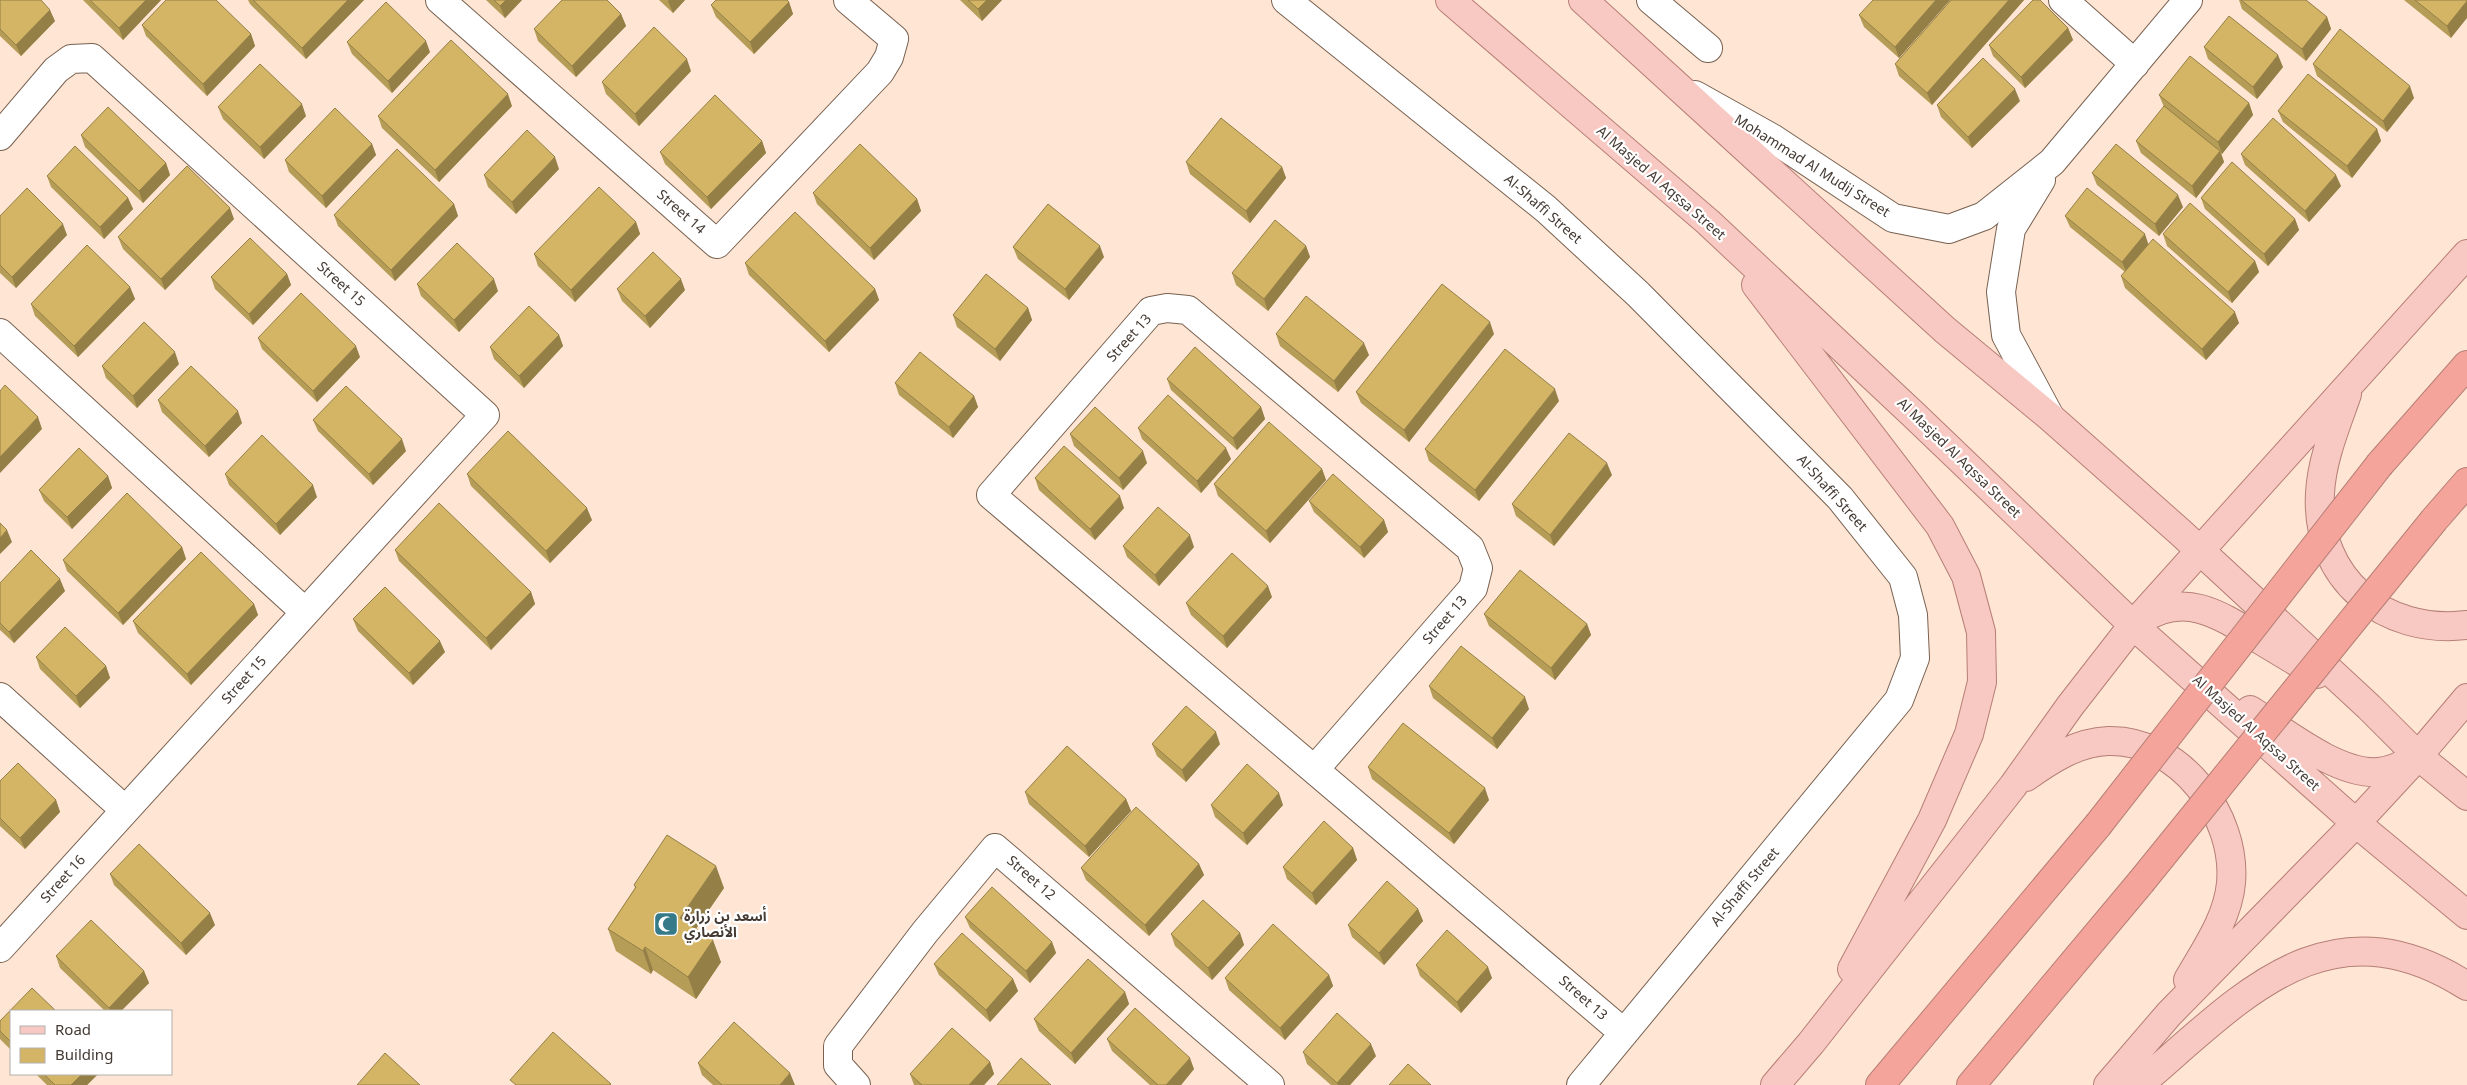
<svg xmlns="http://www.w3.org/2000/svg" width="2467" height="1085" font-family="Georgia,'Noto Sans Arabic',serif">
<rect width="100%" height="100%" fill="#ffe5d3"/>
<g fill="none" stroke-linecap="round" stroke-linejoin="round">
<defs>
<path id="minor" d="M440 0 717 244 880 72 889 57 894 39 848 0
M1286 0 1546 209 1638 294 1840 498 1903 577 1913 615 1915 658 1899 700 1581 1085
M1651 0 1708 48
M2063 0 2135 64
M1695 95 1772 138 1893 218 1949 229 1984 216 2052 162 2188 0
M0 136 56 70 71 59 92 58 485 415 0 948
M2041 180 2011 229 2001 292 2006 335 2049 415
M0 333 305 612
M0 697 125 810
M1315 769 1473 588 1478 568 1470 548 1188 310 1167 308 1151 311 991 495 1624 1033
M856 1085 838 1065V1046L925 932 995 848 1270 1085"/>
<path id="major" d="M1450 0 1708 222 1915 416 2133 625 2356 823 2467 915
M1583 0 1945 330 2050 417 2180 532 2369 707 2418 756 2467 796
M1756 285 1940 526 1966 576 1981 632 1982 682 1969 734 1932 820 1852 969
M2347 394C2336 426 2322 458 2320 493 2315 579 2384 635 2467 625
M2141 620C2184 591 2219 614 2257 638 2277 650 2297 662 2317 674
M2250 710C2284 731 2337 775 2378 772 2390 771 2401 766 2411 760
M2026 777C2050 760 2077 742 2108 741 2180 739 2237 816 2231 883 2228 918 2205 950 2188 980
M1775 1085 1811 1043 2013 786 2070 706 2133 625 2467 254
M2108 1085 2169 1014 2356 823 2418 756 2467 698
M2139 1085C2241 998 2327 897 2467 986"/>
<path id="highway" d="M2380 464 2467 365
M2434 520 2467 482
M1880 1085 2098 825
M1971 1085 2141 882"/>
</defs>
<use href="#minor" stroke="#776151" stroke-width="30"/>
<use href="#major" stroke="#b67f76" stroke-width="30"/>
<use href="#highway" stroke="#b67f76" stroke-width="30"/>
<use href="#minor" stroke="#fff" stroke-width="28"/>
<use href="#major" stroke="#f8c8c2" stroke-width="28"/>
<use href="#highway" stroke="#f4a49a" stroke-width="28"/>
<defs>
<path id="highway-bridge" d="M2098 825 2380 464
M2141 882 2434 520"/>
</defs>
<use href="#highway-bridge" stroke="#b67f76" stroke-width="30" stroke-linecap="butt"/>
<use href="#highway-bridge" stroke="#f4a49a" stroke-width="28"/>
</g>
<path fill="#b59c57" d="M0 0 55 21 21 56 0 36Z
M83 0H161L123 40Z
M248 0H364L306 59 250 4Z
M486 0H522L505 18Z
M659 0H685L673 13Z
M960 0H1002L982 21Z
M1950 0 1899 58 1864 27 1859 15Z
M1951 0H2024L1932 105 1899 76 1895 64Z
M2239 0H2306L2327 17 2331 29 2306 61 2242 9Z
M2404 0H2467L2451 38Z
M789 2 793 14 754 54 716 17 711 5Z
M621 14 626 26 576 77 538 41 534 29Z
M142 25 251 34 255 46 207 96 146 36Z
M2068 28 2073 40 2025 88 1993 56 1989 45Z
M347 42 430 52 392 93 352 54Z
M2204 47 2283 67 2257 99 2208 59Z
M2313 64 2414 98 2387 132 2317 76Z
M691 71 639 126 606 94 602 82Z
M2159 95 2249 103 2253 115 2222 154 2221 153 2224 162 2196 198 2141 153 2136 141 2164 107Z
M2020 101 1972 148 1941 117 1937 105Z
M512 106 439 182 382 128 378 116Z
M218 107 306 116 264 159 223 119Z
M2278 111 2377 129 2381 141 2352 178 2283 122Z
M81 135 166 163 170 175 143 203 85 147Z
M762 141 766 153 711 209 665 164 660 152Z
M372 144 376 155 326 208 289 172 285 160Z
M2241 154 2341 186 2309 222 2245 165Z
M1186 162 1282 167 1286 178 1250 223 1190 174Z
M559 169 516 214 488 187 484 175Z
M2092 173 2183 207 2159 236 2097 185Z
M47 176 128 198 133 209 104 239 51 187Z
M813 193 917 199 921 211 874 260 817 204Z
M2201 198 2295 219 2299 230 2268 266 2205 209Z
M454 204 458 216 395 281 338 226 334 215Z
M0 216 67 235 16 288 0 273Z
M2065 216 2148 245 2239 323 2206 360 2125 288 2121 276 2125 272 2070 227Z
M234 219 165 290 123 249 118 237Z
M636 222 640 234 575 302 538 266 534 254Z
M2163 234 2255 261 2259 272 2232 303 2167 246Z
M1306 246 1310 257 1268 311 1236 285 1232 273Z
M1013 247 1104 257 1069 300 1018 259Z
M745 263 875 289 879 300 829 352 749 275Z
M287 274 291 285 253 325 215 289 211 277Z
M417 284 498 291 459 332 421 296Z
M130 287 135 299 78 357 35 316 31 304Z
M617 289 685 290 650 328 622 301Z
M1028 308 1032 320 1000 361 957 327 953 315Z
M1276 334 1369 355 1338 392 1280 346Z
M1494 334 1409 442 1361 403 1356 392Z
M559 335 563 346 524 388 494 359 490 347Z
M258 338 360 357 317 402 262 349Z
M179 364 137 408 106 378 102 366Z
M1167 379 1261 407 1265 419 1237 450 1171 390Z
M895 383 974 396 978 407 953 438 899 395Z
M158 400 242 423 209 457 162 412Z
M1559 401 1479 501 1429 461 1425 449Z
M313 420 406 451 373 485 318 431Z
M1138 428 1231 459 1201 493 1142 439Z
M1070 434 1147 463 1123 490 1074 446Z
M1322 469 1326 480 1270 543 1218 496 1214 484Z
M225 474 317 497 280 535 229 485Z
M467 474 592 520 550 563 471 486Z
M1612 475 1554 546 1516 516 1512 504Z
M108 476 112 488 72 529 44 501 39 490Z
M1035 478 1124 508 1095 540 1039 490Z
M1309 501 1384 520 1388 532 1364 558 1314 512Z
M1123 546 1194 547 1159 586 1127 557Z
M182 547 186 559 123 625 67 571 63 560Z
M395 550 531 592 535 604 491 650 399 561Z
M0 583 65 591 14 643 0 630Z
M1272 597 1227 648 1191 615 1186 603Z
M254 604 258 615 191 685 138 633 133 621Z
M1484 614 1587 624 1591 635 1555 680 1489 626Z
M353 619 445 652 413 685 358 631Z
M36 657 106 666 110 678 80 708 40 669Z
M1429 686 1529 709 1497 749 1433 698Z
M1152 744H1220L1186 782 1157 756Z
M1368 767 1489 800 1454 844 1372 779Z
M0 781 56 800 60 812 25 849 0 826Z
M1025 792 1126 799 1131 811 1089 857 1029 804Z
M1211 805H1283L1247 845 1215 817Z
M1353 848 1357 860 1316 905 1287 879 1283 867Z
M1199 864 1204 875 1149 936 1086 880 1081 868Z
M110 874 215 925 186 955 114 885Z
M634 885 724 888 696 929 721 962 696 999 653 970 651 974 616 951 608 929 635 888Z
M1418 909 1423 921 1384 965 1352 937 1348 925Z
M965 917 1052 942 1056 953 1030 983 970 928Z
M1240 933 1244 945 1212 980 1175 946 1171 934Z
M56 956 144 971 149 983 121 1011H105L60 968Z
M934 964 1013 979 1018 991 990 1022 939 975Z
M1416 965 1492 978 1461 1013 1420 976Z
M1329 975 1333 986 1285 1040 1229 990 1225 978Z
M1125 992 1129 1004 1075 1064 1039 1031 1034 1019Z
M11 1011V1050L0 1039V1021Z
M1107 1039 1194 1069 1181 1085H1150L1112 1051Z
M1303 1052 1376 1056 1350 1085H1331L1307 1064Z
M990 1062 994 1074 984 1085H914L910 1074Z
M698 1063 795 1085H713L702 1075Z
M36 1074H98L87 1085H47Z"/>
<path fill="#947f47" d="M146 0H161L123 40 119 28Z
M348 0H364L306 59 302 48Z
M506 0H522L505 18 500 6Z
M669 0H685L673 13 668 1Z
M987 0H1002L982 21 978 9Z
M1936 0H1950L1899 58 1895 47Z
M2009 0H2024L1932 105 1927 93Z
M2467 1V18L2451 38 2447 26Z
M789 2 793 14 754 54 750 42Z
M50 10 55 21 21 56 16 45Z
M621 14 626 26 576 77 572 66Z
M2327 17 2331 29 2306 61 2302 49Z
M2068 28 2073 40 2025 88 2021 77Z
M251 34 255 46 207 96 203 84Z
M426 41 430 52 392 93 388 81Z
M2278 55 2283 67 2257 99 2253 87Z
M687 59 691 71 639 126 635 114Z
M2410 86 2414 98 2387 132 2383 121Z
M2015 89 2020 101 1972 148 1968 137Z
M508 94 512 106 439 182 435 170Z
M2249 103 2253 115 2222 154 2218 142Z
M302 104 306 116 264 159 260 147Z
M2377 129 2381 141 2352 178 2347 166Z
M762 141 766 153 711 209 707 197Z
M372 144 376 155 326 208 322 196Z
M2220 151 2224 162 2196 198 2192 186Z
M555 157 559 169 516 214 512 202Z
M166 163 170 175 143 203 139 191Z
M1282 167 1286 178 1250 223 1246 211Z
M2336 175 2341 186 2309 222 2305 211Z
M2178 195 2183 207 2159 236 2155 224Z
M128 198 133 209 104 239 100 227Z
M917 199 921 211 874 260 870 248Z
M454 204 458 216 395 281 391 270Z
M230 208 234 219 165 290 161 279Z
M2295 219 2299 230 2268 266 2264 254Z
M636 222 640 234 575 302 571 290Z
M63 224 67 235 16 288 12 277Z
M2145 234 2149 246 2127 273 2122 262Z
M1100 246 1104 257 1069 300 1065 289Z
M1306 246 1310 257 1268 311 1264 299Z
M2255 261 2259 272 2232 303 2228 292Z
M287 274 291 285 253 325 249 314Z
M494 279 498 291 459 332 454 320Z
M681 279 685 290 650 328 645 316Z
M130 287 135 299 78 357 74 346Z
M875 289 879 300 829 352 825 341Z
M1028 308 1032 320 1000 361 995 349Z
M2235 312 2239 323 2206 360 2202 349Z
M1490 322 1494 334 1409 442 1404 430Z
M559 335 563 346 524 388 519 376Z
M1364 343 1369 355 1338 392 1334 381Z
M356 346 360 357 317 402 313 391Z
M175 352 179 364 137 408 133 396Z
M1555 389 1559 401 1479 501 1475 490Z
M974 396 978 407 953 438 949 427Z
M1261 407 1265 419 1237 450 1233 438Z
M238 411 242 423 209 457 205 446Z
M38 417 42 429 0 473V457Z
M402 439 406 451 373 485 369 474Z
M1226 448 1231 459 1201 493 1197 481Z
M1143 451 1147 463 1123 490 1119 478Z
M1607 463 1612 475 1554 546 1550 535Z
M1322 469 1326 480 1270 543 1266 531Z
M108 476 112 488 72 529 67 517Z
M313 485 317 497 280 535 276 524Z
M1120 496 1124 508 1095 540 1090 529Z
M587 508 592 520 550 563 546 551Z
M1384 520 1388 532 1364 558 1360 547Z
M7 530 12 542 0 554V538Z
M1190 535 1194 547 1159 586 1155 575Z
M182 547 186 559 123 625 118 613Z
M60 579 65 591 14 643 9 632Z
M1268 586 1272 597 1227 648 1223 636Z
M531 592 535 604 491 650 486 638Z
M254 604 258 615 191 685 187 674Z
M1587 624 1591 635 1555 680 1551 668Z
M440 641 445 652 413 685 409 673Z
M106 666 110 678 80 708 76 696Z
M1525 697 1529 709 1497 749 1492 738Z
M1216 732 1220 744 1186 782 1182 770Z
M1485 788 1489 800 1454 844 1449 833Z
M1279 793 1283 805 1247 845 1243 833Z
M1126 799 1131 811 1089 857 1085 846Z
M56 800 60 812 25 849 20 838Z
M1353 848 1357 860 1316 905 1312 893Z
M1199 864 1204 875 1149 936 1145 925Z
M716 866 724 888 688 940 680 918Z
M1418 909 1423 921 1384 965 1379 953Z
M210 913 215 925 186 955 181 943Z
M1240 933 1244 945 1212 980 1208 968Z
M713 940 721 962 696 999 688 977Z
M1052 942 1056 953 1030 983 1026 971Z
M645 947 653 970 651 974 643 951Z
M1488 967 1492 978 1461 1013 1457 1002Z
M144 971 149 983 121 1011H110L109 1008Z
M1329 975 1333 986 1285 1040 1280 1028Z
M1013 979 1018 991 990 1022 986 1010Z
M1125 992 1129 1004 1075 1064 1071 1053Z
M1371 1044 1376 1056 1350 1085H1338L1337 1083Z
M1190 1058 1194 1069 1181 1085H1166Z
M990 1062 994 1074 984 1085H969Z
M790 1073 795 1085H780Z
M82 1074H98L87 1085H71Z"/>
<path fill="#d3b565" stroke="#947f47" d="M0 0H41L50 10 16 45 0 29Z
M90 0H146L119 28Z
M166 0H216L251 34 203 84 142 25Z
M253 0H348L302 48Z
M494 0H506L500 6Z
M562 0H607L621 14 572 66 534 29Z
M716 0H787L789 2 750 42 711 5Z
M968 0H987L978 9Z
M1873 0H1936L1895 47 1859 15Z
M1951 0H2009L1927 93 1895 64Z
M2033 0H2040L2068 28 2021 77 1989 45Z
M2241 0H2306L2327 17 2302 49Z
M2415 0H2467V1L2447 26Z
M386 2 426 41 388 81 347 42Z
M2229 16 2278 55 2253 87 2204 47Z
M654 27 687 59 635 114 602 82Z
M2340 29 2410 86 2383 121 2313 64Z
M451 40 508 94 435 170 378 116Z
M2190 56 2249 103 2218 142 2159 95Z
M1983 58 2015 89 1968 137 1937 105Z
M260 64 302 104 260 147 218 107Z
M2308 74 2377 129 2347 166 2278 111Z
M715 95 762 141 707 197 660 152Z
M2164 106 2220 151 2192 186 2136 141Z
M108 107 166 163 139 191 81 135Z
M335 108 372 144 322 196 285 160Z
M1221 118 1282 167 1246 211 1186 162Z
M2273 118 2336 175 2305 211 2241 154Z
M527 130 555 157 512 202 484 175Z
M860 144 917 199 870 248 813 193Z
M2116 144 2178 195 2155 224 2092 173Z
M75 146 128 198 100 227 47 176Z
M397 149 454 204 391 270 334 215Z
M2232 162 2295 219 2264 254 2201 198Z
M187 166 230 208 161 279 118 237Z
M599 187 636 222 571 290 534 254Z
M27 188 63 224 12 277 0 265V216Z
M2087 188 2145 234 2122 262 2065 216Z
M2190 203 2255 261 2228 292 2163 234Z
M1048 204 1100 246 1065 289 1013 247Z
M795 212 875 289 825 341 745 263Z
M1275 220 1306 246 1264 299 1232 273Z
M250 238 287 274 249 314 211 277Z
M2153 239 2235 312 2202 349 2121 276Z
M457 243 494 279 454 320 417 284Z
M87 245 130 287 74 346 31 304Z
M653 252 681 279 645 316 617 289Z
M986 274 1028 308 995 349 953 315Z
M1442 284 1490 322 1404 430 1356 392Z
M301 293 356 346 313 391 258 338Z
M1306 296 1364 343 1334 381 1276 334Z
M529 306 559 335 519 376 490 347Z
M144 322 175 352 133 396 102 366Z
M1195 347 1261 407 1233 438 1167 379Z
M1505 349 1555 389 1475 490 1425 449Z
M920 352 974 396 949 427 895 383Z
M191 366 238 411 205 446 158 400Z
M5 385 38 417 0 457V391Z
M346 386 402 439 369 474 313 420Z
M1168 395 1226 448 1197 481 1138 428Z
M1095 407 1143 451 1119 478 1070 434Z
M1269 422 1322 469 1266 531 1214 484Z
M508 431 587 508 546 551 467 474Z
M1569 433 1607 463 1550 535 1512 504Z
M262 435 313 485 276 524 225 474Z
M1064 446 1120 496 1090 529 1035 478Z
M79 448 108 476 67 517 39 490Z
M1333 474 1384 520 1360 547 1309 501Z
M127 493 182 547 118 613 63 560Z
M439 503 531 592 486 638 395 550Z
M1158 507 1190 535 1155 575 1123 546Z
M0 523 7 530 0 538Z
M31 550 60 579 9 632 0 623V583Z
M201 552 254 604 187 674 133 621Z
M1232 553 1268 586 1223 636 1186 603Z
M1520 570 1587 624 1551 668 1484 614Z
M385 587 440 641 409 673 353 619Z
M65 627 106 666 76 696 36 657Z
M1461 646 1525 697 1492 738 1429 686Z
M1186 706 1216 732 1182 770 1152 744Z
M1403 723 1485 788 1449 833 1368 767Z
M1067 746 1126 799 1085 846 1025 792Z
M18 763 56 800 20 838 0 818V781Z
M1247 764 1279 793 1243 833 1211 805Z
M1136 807 1199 864 1145 925 1081 868Z
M1324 821 1353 848 1312 893 1283 867Z
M667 835 716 866 680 918 713 940 688 977 645 947 643 951 608 929 636 887 634 885Z
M139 844 210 913 181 943 110 874Z
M1387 881 1418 909 1379 953 1348 925Z
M992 887 1052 942 1026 971 965 917Z
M1203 900 1240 933 1208 968 1171 934Z
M91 920 144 971 109 1008 56 956Z
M1273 924 1329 975 1280 1028 1225 978Z
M1447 930 1488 967 1457 1002 1416 965Z
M962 933 1013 979 986 1010 934 964Z
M1088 959 1125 992 1071 1053 1034 1019Z
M32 988 56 1011H11V1042L0 1031V1021Z
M1135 1008 1190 1058 1166 1085H1158L1107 1039Z
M1337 1013 1371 1044 1337 1083 1303 1052Z
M734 1022 790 1073 780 1085H722L698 1063Z
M952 1028 990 1062 969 1085H922L910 1074Z
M553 1032 611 1084 610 1085H516L510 1080Z
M385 1053 420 1085H357Z
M1021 1058 1051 1085H997Z
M1408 1064 1431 1085H1389Z
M44 1074H82L71 1085H55Z"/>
<defs>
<symbol id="mosque-square" viewBox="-11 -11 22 22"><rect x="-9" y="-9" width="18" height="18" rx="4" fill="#357a88" stroke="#fff"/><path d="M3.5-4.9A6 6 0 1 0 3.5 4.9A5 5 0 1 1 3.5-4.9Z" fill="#fff"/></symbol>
</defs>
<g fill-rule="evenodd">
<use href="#mosque-square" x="652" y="910" width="28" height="28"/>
</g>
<g text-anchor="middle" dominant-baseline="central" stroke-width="4.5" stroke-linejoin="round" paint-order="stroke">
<g font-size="14" fill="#443a33" stroke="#fff">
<text transform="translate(1812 166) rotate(32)">Mohammad Al Mudij Street</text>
<text transform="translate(1661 183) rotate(41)">Al Masjed Al Aqssa Street</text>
<text transform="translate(1543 209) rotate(41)">Al-Shaffi Street</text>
<text transform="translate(681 212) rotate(41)">Street 14</text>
<text transform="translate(341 284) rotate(42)">Street 15</text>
<text transform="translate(1129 338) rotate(-48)">Street 13</text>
<text transform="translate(1959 458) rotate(44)">Al Masjed Al Aqssa Street</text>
<text transform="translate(1832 493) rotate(48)">Al-Shaffi Street</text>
<text transform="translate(1445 620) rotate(-49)">Street 13</text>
<text transform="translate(244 680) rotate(-48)">Street 15</text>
<text transform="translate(2256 733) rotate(42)">Al Masjed Al Aqssa Street</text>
<text transform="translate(1031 878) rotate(41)">Street 12</text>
<text transform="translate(63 879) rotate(-48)">Street 16</text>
<text transform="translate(1745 887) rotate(-50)">Al-Shaffi Street</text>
<text transform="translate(1583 998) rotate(41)">Street 13</text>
</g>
<g font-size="14" font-weight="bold" fill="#443a33" stroke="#fff" text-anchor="start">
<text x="684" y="916">أسعد بن زرارة<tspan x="684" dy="16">الأنصاري</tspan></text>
</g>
</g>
<rect x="10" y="1010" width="162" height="65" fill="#ffffff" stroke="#b4b0ad"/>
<rect x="20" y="1026" width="25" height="8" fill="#f8c8c2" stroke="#b4b0ad"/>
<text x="55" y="1035" font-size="15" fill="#443a33">Road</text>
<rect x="20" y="1048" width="25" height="15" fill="#d3b565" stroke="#b4b0ad"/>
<text x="55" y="1060" font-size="15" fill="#443a33">Building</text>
</svg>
